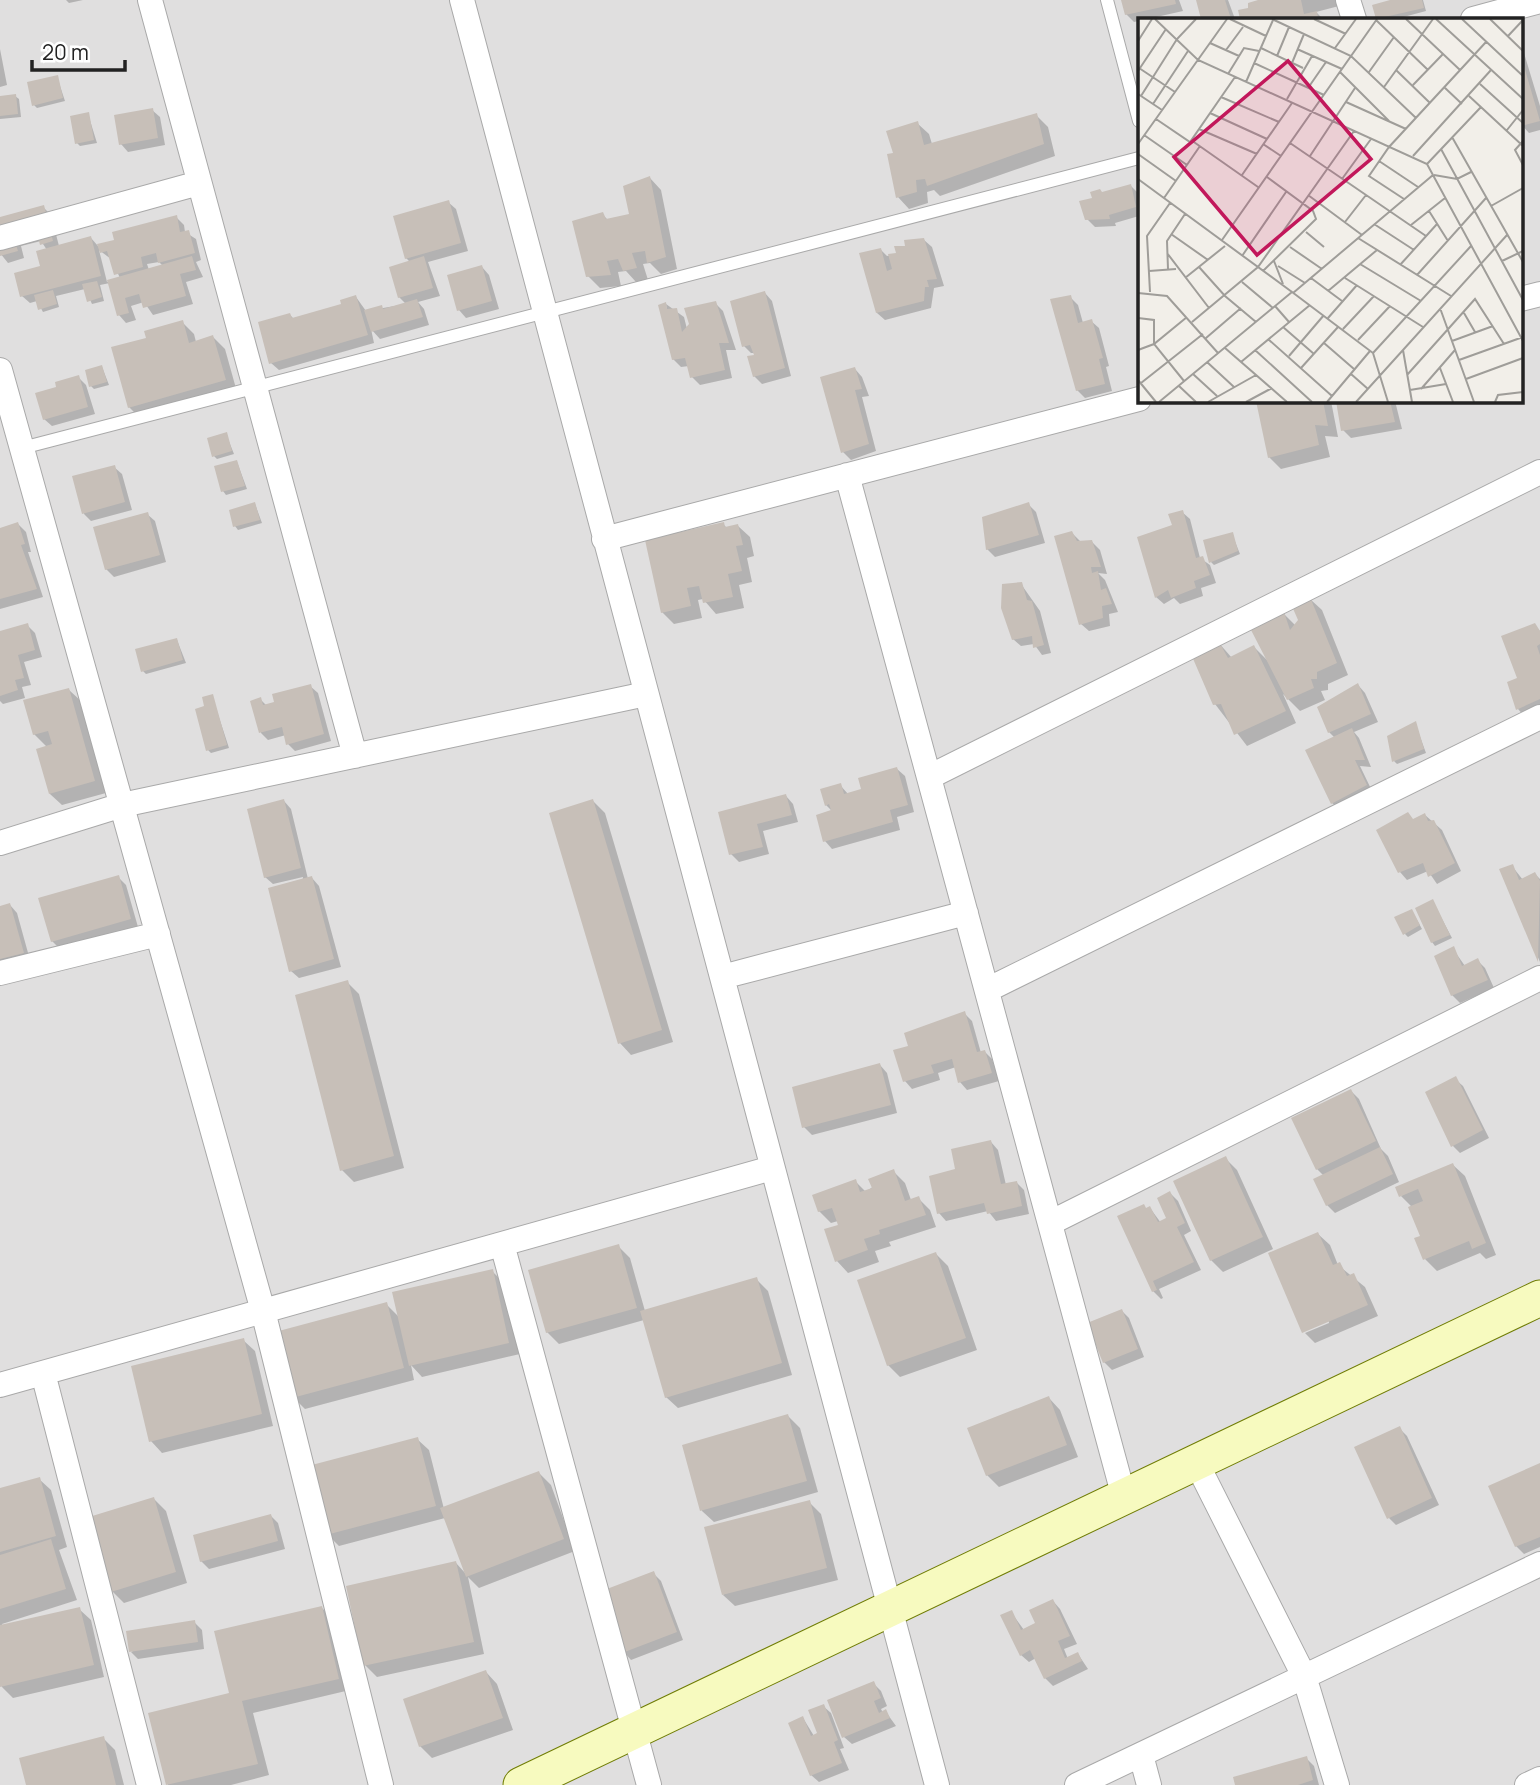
<svg xmlns="http://www.w3.org/2000/svg" width="1540" height="1785" font-family="Manrope,sans-serif">
<rect width="100%" height="100%" fill="#f2efe9"/>
<path fill="#e0dfdf" fill-rule="evenodd" d="M0 0H1540V1785H0ZM1139 19H1521V401H1139Z"/>
<path fill="#0003" fill-rule="evenodd" d="M66 0H83L69 3Z
M1123 0H1179L1183 11 1134 22 1126 14Z
M1228 0 1235 19H1203L1198 1Z
M1264 0H1337L1339 6 1316 12 1323 19H1242L1240 12 1250 10Z
M1396 0H1423L1426 11 1396 19H1377L1374 6Z
M1521 43 1540 106V130L1529 133 1521 124Z
M0 49 7 85 0 87Z
M57 77 65 101 37 108 34 105Z
M15 96 19 99 21 117 0 119V98Z
M152 110 160 117 165 145 128 152 121 144Z
M88 114 97 143 80 146 77 143Z
M1036 115 1048 127 1055 156 940 196 934 190 927 192 928 203 909 209 898 197 917 123 929 134 932 144Z
M650 178 661 190 677 269 661 274 650 263 643 264 648 280 636 282 626 271 618 272 621 286 600 288 588 276 602 214 609 221 631 215Z
M1130 185 1138 193 1139 216 1115 223 1116 226 1095 227 1087 219 1094 199Z
M448 202 456 209 468 251 428 262 440 296 418 302 424 309 429 325 380 339 371 329 374 343 279 370 271 363 290 315 294 319 344 305 356 297 366 311 406 304 399 297 410 262 406 258Z
M43 207 51 215 59 246 91 238 98 246 116 241 176 217 184 225 185 232 196 239 201 260 196 262 203 277 186 282 193 304 153 315 144 302 131 306 136 320 126 323 119 315 110 283 100 285 104 301 92 304 85 289 56 296 59 307 43 312 37 301 30 303 22 296 42 267 47 250 41 241 21 246 24 258 8 263 0 253V218ZM99 250 111 259 120 278 107 282ZM159 262 163 266 149 270 147 264Z
M924 240 932 247 944 286 934 288 931 308 885 320 877 313 881 250 887 256 898 254Z
M482 267 489 275 499 309 466 318 459 310Z
M765 293 772 301 791 376 762 384 754 376 755 353H751L744 346Z
M1070 297 1078 305 1083 323 1091 321 1099 328 1109 366 1106 367 1112 391 1085 398 1077 390Z
M715 303 723 311 736 350H726L732 378 700 385 692 377 689 366 681 367 673 359 666 304 684 317 687 329Z
M182 322 194 334 196 342 213 337 225 349 237 392 141 419 129 407 148 339Z
M102 367 109 385 94 389 91 386Z
M855 369 862 377 869 396 862 397 876 451 851 460 843 452Z
M78 377 86 385 95 414 52 426 44 419 58 388Z
M1257 401H1331L1338 437 1325 436 1330 457 1281 469 1269 457Z
M1337 401H1395L1402 429 1351 438 1343 430Z
M226 434 234 454 217 459 214 456Z
M237 462 247 489 226 495 223 491Z
M114 467 122 474 132 510 91 521 84 514 74 478Z
M255 504 262 523 238 530 235 526Z
M1028 504 1036 512 1045 543 995 557 987 549Z
M1182 512 1190 519 1200 558 1210 565 1216 583 1201 588 1203 596 1180 604 1174 598 1164 604 1156 597 1174 526Z
M147 514 155 521 166 562 114 577 106 569Z
M18 524 26 532 31 552H28L43 597 0 609V529Z
M723 524 727 528 738 526 750 537 754 556 747 558 752 582 739 585 744 608 716 614 703 599 698 600 702 618 674 624 662 612Z
M1072 533 1081 542H1092L1100 550 1107 574 1098 573 1105 580 1118 612 1109 614 1110 626 1089 631 1081 624Z
M1232 534 1240 554 1214 565 1211 562Z
M1021 584 1040 611 1051 653 1042 655 1034 644 1021 646 1013 639Z
M1310 599 1322 610 1348 675 1328 684V690L1321 691 1325 700 1300 711 1283 694 1296 723 1247 746 1215 704 1218 642 1232 658 1254 647 1269 662 1284 614 1296 626Z
M27 625 35 633 42 657 24 662 31 685 22 687 25 698 3 704 0 701V633Z
M1534 625 1540 631V710L1525 717 1518 709 1509 683 1519 679Z
M177 640 186 663 146 674 143 671Z
M1358 685 1365 693 1378 722 1354 732 1359 738 1371 767 1360 766 1373 793 1340 810 1332 803 1335 738 1329 732Z
M310 686 318 693 331 741 295 751 288 744 286 735 268 740 261 733 260 699 267 706Z
M69 690 81 701 106 793 62 805 50 794 47 747 34 734Z
M212 696 229 748 211 753 208 750Z
M1415 723 1426 753 1397 764 1394 761Z
M897 769 905 776 914 812 897 817 900 830 832 849 825 841 833 812 826 805 840 785 848 794 863 790Z
M786 796 793 804 798 822 763 831 769 854 739 862 731 854 720 813Z
M284 801 291 809 308 879 312 878 319 886 341 967 299 978 291 971 303 877 273 884 265 877Z
M593 801 605 813 673 1042 631 1055 620 1043Z
M1425 815 1442 830 1461 871 1437 884 1428 871 1407 880 1400 872 1414 821Z
M1512 866 1523 880 1535 874 1540 879V962L1501 870Z
M118 877 126 885 138 927 60 949 52 941Z
M1433 902 1452 938 1435 946 1432 942Z
M10 905 17 913 30 960 0 969V908Z
M1412 911 1422 929 1408 937 1405 934Z
M1453 949 1465 966 1477 960 1485 968 1494 988 1460 1003 1452 995Z
M347 982 359 994 404 1168 354 1182 342 1170Z
M964 1013 972 1021 981 1053 985 1052 992 1059 999 1081 967 1090 960 1082 956 1067 938 1073 940 1080 912 1089 905 1081 910 1047Z
M880 1065 887 1073 897 1113 812 1135 804 1127Z
M1455 1079 1463 1086 1489 1138 1460 1153 1453 1146Z
M1351 1091 1359 1099 1381 1149 1388 1156 1399 1182 1335 1213 1327 1205 1324 1176 1317 1169Z
M991 1142 998 1150 1006 1185 1016 1182 1024 1190 1029 1214 996 1221 988 1211 946 1221 939 1213 958 1171Z
M1225 1158 1237 1170 1273 1249 1223 1272 1211 1260Z
M1453 1165 1465 1176 1496 1255 1486 1259 1480 1253 1437 1271 1425 1259 1422 1237 1412 1207 1401 1196Z
M893 1171 905 1183 911 1200 918 1198 930 1210 936 1227 889 1242 891 1246 875 1251 879 1262 848 1273 837 1261 838 1221 831 1223 819 1211 855 1181 866 1192Z
M1170 1193 1178 1201 1191 1231 1184 1235 1201 1270 1159 1289 1163 1298 1161 1299 1153 1291 1147 1210 1150 1208 1161 1223 1168 1219Z
M1318 1234 1330 1245 1338 1265 1365 1287 1378 1316 1315 1343 1305 1333 1329 1323Z
M618 1246 630 1258 645 1311 756 1279 768 1291 792 1375 678 1408 666 1397 644 1320 559 1344 547 1332Z
M936 1254 948 1266 977 1350 900 1377 888 1365Z
M492 1271 504 1283 520 1354 422 1377 411 1365 414 1380 305 1409 293 1397 386 1304 400 1318Z
M1122 1311 1129 1318 1144 1357 1112 1370 1104 1362Z
M243 1340 255 1351 273 1426 162 1453 151 1441Z
M1049 1398 1060 1410 1078 1457 999 1487 987 1475Z
M788 1416 800 1428 818 1492 714 1522 702 1511 684 1447Z
M1399 1428 1407 1436 1439 1505 1396 1525 1389 1518Z
M417 1439 429 1450 444 1509 539 1473 551 1485 575 1551 479 1588 468 1577 484 1654 377 1677 365 1665 456 1563 466 1574 445 1518 339 1546 327 1534Z
M1540 1465V1547L1524 1554 1516 1546Z
M39 1479 51 1490 67 1547 59 1550 77 1600 2 1624 3 1627 79 1609 91 1620 104 1677 13 1698 2 1687 0 1680V1490Z
M154 1499 166 1511 187 1583 124 1603 112 1591Z
M809 1502 821 1514 838 1580 735 1606 723 1595Z
M271 1516 278 1523 285 1549 209 1569 201 1561Z
M653 1573 661 1581 683 1640 631 1660 624 1652Z
M1053 1601 1060 1609 1077 1644 1064 1649 1068 1659 1078 1654 1088 1669 1053 1686 1045 1678 1036 1658 1029 1662 1021 1655 1011 1612 1024 1630 1037 1624Z
M322 1608 334 1620 350 1690 253 1713 269 1775 231 1785H168L151 1715 231 1694Z
M194 1622 202 1630 204 1649 138 1659 131 1652Z
M486 1672 497 1684 513 1730 432 1758 420 1746Z
M873 1683 881 1691 887 1706 881 1709 883 1713 886 1712 896 1726 852 1744 844 1737Z
M823 1706 831 1713 844 1748 840 1749 849 1770 819 1782 811 1775 803 1718 814 1736 820 1734Z
M103 1738 115 1750 124 1785H28Z
M1306 1758 1314 1766 1319 1785H1237Z"/>
<path fill="#c7bfb8" d="M1121 0H1175L1176 4 1125 15Z
M1196 0H1225L1231 19H1201Z
M1258 0H1301L1304 14 1317 11 1318 19H1240L1238 10 1248 8V3Z
M1390 0H1422L1424 8 1376 19 1372 5Z
M1521 56 1540 121 1521 126Z
M58 75 63 98 32 106 27 82Z
M16 94 18 114 0 116V96Z
M153 108 158 138 119 145 114 115Z
M89 112 94 140 75 144 70 116Z
M1037 113 1044 144 927 186 925 179 916 180 917 192 896 198 887 154 893 153 886 131 918 121 924 145Z
M650 176 666 257 647 263 645 251 632 253 637 268 623 271 618 259 607 261 611 275 586 277 572 221 603 212 606 219 629 214 623 186Z
M1131 184 1136 207 1109 215 1110 219 1085 220 1079 201 1092 198 1090 192 1100 189 1102 192Z
M449 200 461 243 405 259 393 216Z
M44 205 53 241 40 245 37 233 14 239 18 251 0 256V217Z
M177 215 180 232 189 230 195 253 158 263 156 253 141 257 143 267 114 275 107 251 100 253 97 244 114 240 112 232Z
M91 236 101 276 20 297 14 273 40 266 36 251Z
M924 238 937 279 927 280 929 287H925L924 301 876 313 859 253 881 248 887 271 892 269 888 254 896 253 894 246H905L904 240Z
M192 256 196 270 180 274 186 296 143 308 139 294 125 298 129 313 117 316 107 280Z
M424 256 433 288 398 298 389 267Z
M482 265 492 301 457 311 447 275Z
M97 281 102 297 87 302 82 284Z
M53 290 57 304 38 310 34 295Z
M765 291 785 368 753 377 747 356 754 355 750 345 742 347 730 301Z
M356 295 368 335 269 364 258 322 290 313 292 318 341 304 340 300Z
M1071 295 1078 323 1092 319 1103 358 1099 359 1105 384 1076 391 1050 299Z
M417 299 423 317 371 332 364 310 382 305 383 309Z
M716 301 729 343H719L725 370 690 378 685 358 672 360 658 305 666 302 667 309 677 308 682 332 689 324 684 308Z
M183 320 189 343 213 335 226 380 128 408 111 347 146 338 144 331Z
M102 365 107 382 89 387 85 370Z
M855 367 862 389 855 390 869 444 841 453 820 377Z
M79 375 88 407 43 420 35 393 56 387 55 382Z
M1256 401H1323L1328 426 1315 425 1319 445 1268 458Z
M1336 401H1390L1395 422 1341 431Z
M227 432 232 451 212 457 207 438Z
M237 460 245 486 221 492 214 466Z
M115 465 125 502 82 514 72 476Z
M255 502 260 520 233 527 229 510Z
M1029 502 1039 535 986 550 982 517Z
M1183 510 1196 558 1203 556 1210 575 1194 581 1196 588 1171 598 1168 590 1155 598 1137 537 1172 525 1168 514Z
M148 512 160 555 105 570 93 527Z
M18 522 25 544 21 545 37 589 0 599V528Z
M724 522 725 527 738 524 743 545 736 546 742 571 728 574 733 597 703 603 699 586 687 588 691 606 661 613 645 540Z
M1072 531 1077 541 1092 540 1101 567H1091L1092 573 1098 571 1101 590 1106 588 1112 604 1102 606 1103 618 1079 625 1054 536Z
M1233 532 1238 551 1209 563 1203 540Z
M1022 582 1027 600 1032 601 1044 645 1033 648 1032 636 1012 640 1001 608 1002 584Z
M1310 597 1337 663 1317 672V679H1311L1314 688 1287 700 1251 630 1284 612 1290 630 1298 620 1291 604Z
M28 623 35 650 18 655 24 678 15 680 18 690 0 696V631Z
M1535 623 1540 631V644L1537 646 1540 655V699L1516 710 1507 682 1517 678 1501 636Z
M177 638 183 660 141 672 135 649Z
M1218 640 1228 658 1254 645 1286 711 1234 735 1221 704 1213 705 1191 654Z
M1358 683 1371 714 1328 733 1317 707Z
M311 684 324 734 286 745 282 727 259 733 250 701 261 697 263 705 274 702 272 694Z
M69 688 95 781 49 794 36 749 52 744 48 731 33 735 23 700Z
M213 694 227 745 206 751 195 709 204 706 202 697Z
M1416 721 1424 749 1392 762 1387 736Z
M1352 728 1365 760H1355L1367 785 1331 804 1305 750Z
M897 767 908 805 890 810 893 822 823 842 816 815 831 810 829 804 825 806 820 789 841 783 844 794 861 789 858 778Z
M786 794 792 815 757 824 763 847 729 855 718 812Z
M284 799 301 868 264 878 247 809Z
M593 799 662 1030 618 1044 549 813Z
M1408 812 1413 819 1425 813 1428 821 1434 820 1455 863 1428 877 1423 863 1398 873 1376 830Z
M1513 864 1519 880 1535 872 1540 881 1538 962 1499 869Z
M119 875 131 919 51 942 38 898Z
M312 876 334 959 289 972 268 888Z
M1433 899 1450 935 1431 943 1415 908Z
M10 903 24 953 0 959V906Z
M1412 909 1420 925 1403 935 1394 917Z
M1454 946 1462 966 1478 958 1488 980 1451 996 1434 956Z
M348 980 394 1156 340 1171 295 995Z
M965 1011 977 1052 985 1050 992 1073 958 1083 952 1059 931 1065 934 1073 903 1082 893 1050 908 1046 904 1033Z
M880 1063 891 1105 802 1128 792 1087Z
M1456 1076 1483 1130 1451 1147 1425 1092Z
M1351 1089 1376 1141 1316 1170 1291 1118Z
M991 1140 1001 1184 1017 1181 1022 1206 987 1214 984 1203 937 1214 929 1176 955 1169 951 1149Z
M1380 1147 1393 1174 1326 1206 1313 1179Z
M1226 1156 1263 1237 1210 1261 1173 1181Z
M1453 1163 1486 1243 1472 1249 1469 1241 1423 1260 1414 1238 1420 1236 1408 1207 1423 1201 1418 1189 1399 1197 1395 1187Z
M894 1169 905 1201 919 1196 926 1215 879 1230 880 1234 864 1239 868 1250 835 1262 824 1229 838 1225 832 1208 818 1212 812 1195 856 1179 860 1192 872 1188 868 1179Z
M1170 1191 1185 1223 1177 1227 1194 1262 1153 1281 1157 1290 1152 1292 1117 1216 1144 1204 1146 1208 1150 1206 1158 1222 1166 1218 1157 1198Z
M1318 1232 1333 1265 1340 1262 1347 1276 1354 1273 1368 1305 1302 1333 1268 1253Z
M619 1244 637 1308 546 1333 528 1270Z
M936 1252 966 1338 887 1366 857 1280Z
M493 1269 509 1343 409 1366 392 1292Z
M757 1277 782 1363 665 1398 640 1311Z
M387 1302 404 1368 292 1398 275 1332Z
M1122 1309 1138 1349 1103 1363 1087 1323Z
M244 1338 262 1414 149 1442 131 1366Z
M1049 1396 1067 1445 986 1476 967 1428Z
M788 1414 807 1481 700 1511 682 1445Z
M1400 1426 1432 1498 1387 1519 1354 1447Z
M418 1437 436 1506 326 1535 308 1466Z
M1540 1463V1537L1515 1547 1488 1486Z
M539 1471 564 1539 466 1577 440 1508Z
M40 1477 56 1536 0 1552V1488Z
M154 1497 176 1572 111 1592 89 1517Z
M810 1500 827 1568 722 1595 704 1527Z
M271 1514 278 1541 200 1562 193 1535Z
M51 1539 66 1589 0 1609V1555Z
M456 1561 474 1642 363 1666 346 1586Z
M654 1571 677 1632 622 1653 599 1592Z
M1053 1599 1070 1636 1058 1641 1065 1658 1078 1652 1082 1661 1044 1679 1030 1650 1020 1656 1000 1615 1012 1610 1021 1630 1035 1623 1029 1610Z
M322 1606 339 1679 242 1701 258 1764 166 1785 148 1713 229 1693 214 1631Z
M80 1607 94 1665 0 1687V1625Z
M195 1620 198 1642 129 1652 126 1631Z
M486 1670 503 1718 419 1747 403 1699Z
M874 1681 881 1698 874 1701 879 1713 886 1709 890 1718 842 1738 827 1700Z
M824 1704 838 1740 834 1742 842 1763 810 1776 788 1723 803 1716 811 1736 817 1733 808 1710Z
M104 1736 116 1785H26L19 1758Z
M1307 1756 1313 1780 1298 1785H1235L1233 1777Z"/>
<g fill="none" stroke-linecap="round" stroke-linejoin="round">
<defs>
<path id="lane" d="M1107 0 1139 121
M22 448 1139 158"/>
<path id="street" d="M150 0 355 756
M462 0 937 1785
M1348 0 1354 19
M1473 19 1540 1
M0 238 199 183
M1521 299 1540 294
M0 370 263 1311 381 1785
M847 475 1124 1497
M604 539 1139 399
M929 777 1540 472
M0 843 122 805 646 694
M0 973 158 934
M722 977 966 913
M987 990 1540 717
M1050 1223 1540 978
M502 1244 649 1785
M43 1373 149 1785
M0 1385 772 1168
M1196 1462 1304 1676 1337 1785
M1141 1755 1149 1785
M1077 1785 1540 1564
M1527 1785 1540 1779"/>
<path id="secondary" d="M521 1785 1540 1298"/>
</defs>
<use href="#lane" stroke="#a9a9a9" stroke-width="14"/>
<use href="#street" stroke="#a9a9a9" stroke-width="26"/>
<use href="#secondary" stroke="#707d05" stroke-width="37"/>
<use href="#lane" stroke="#fff" stroke-width="12"/>
<use href="#street" stroke="#fff" stroke-width="24"/>
<use href="#secondary" stroke="#f7fabf" stroke-width="35"/>
</g>
<g transform="translate(1138 18)">
<rect width="385" height="385" fill="#f2efe9"/>
<path fill="none" stroke="#9f9d99" stroke-width="2" d="M17 1 60 42 289 146 385 323M92 1 128 18M134 1 213 38 278 100M176 1 208 16M268 1 322 52M298 1 385 81M324 1 385 58M352 1 385 33M238 2 290 52M370 18 385 2M0 23 14 1M72 25 101 38M123 30 165 50M197 30 218 1M159 31 204 51M88 32 105 9M139 38 151 9M116 45 186 77M154 45 166 16M1 50 37 74M258 52 292 85M0 53 28 11M202 54 251 103M231 54 256 19M90 56 106 30 121 33M108 64 135 2M342 66 385 105M275 67 305 36M246 69 295 1M306 69 324 86M170 70 188 44M0 76 24 92M3 78 39 21 58 1M331 78 385 128M83 79 141 104M149 81 174 38M208 84 268 111M15 86 50 33M72 95 129 121M18 101 52 124 97 59M61 111 119 136M369 112 385 92M6 117 49 147M314 119 385 244M53 122 120 169M385 123 377 132 385 147M152 125 288 218M0 126 89 1M125 126 143 138M303 131 385 282M0 136 38 163M172 138 217 70M275 138 353 52M241 143 280 169M289 146 343 89M104 157 154 85M296 157 319 161 333 154M0 161 154 274M204 161 233 121M170 177 224 217M26 180 62 128M266 181 231 158 251 129 348 24M353 188 385 170M291 193 310 223M207 204 228 177M236 206 276 232M273 207 307 180M168 214 186 229M33 216 70 242M220 220 313 278M84 222 239 1M152 229 184 251M29 235 71 290M104 238 148 174M136 243 145 266M364 243 385 233M222 246 283 283M262 247 299 206M140 248 167 265M61 249 87 278 118 304M30 251 29 223 47 196M11 253 38 251M125 253 178 201 175 193 129 159M279 257 348 180M47 260 87 228M173 260 204 283M207 260 285 309M104 264 135 290M190 273 239 232M12 274 9 218 32 185M0 275 29 278 80 335M155 275 295 157M137 288 151 304M302 290 336 384M326 295 337 314M0 300 16 302V326L46 363M190 300 219 267M54 304 120 249 216 113M145 309 176 336M205 311 236 278M68 320 103 290M130 321 194 378M220 322 252 288M314 323 355 308M186 325 216 351M87 330 149 384M0 332 16 326 49 299M117 332 174 384M265 332 274 384M235 335 333 228M151 338 186 297M321 342 385 319M69 344 96 369M103 344 172 287M163 350 200 309M302 350 315 384M55 356 79 378M213 356 230 371M269 357 337 281 366 326M328 361 385 340M0 362 18 384M3 365 65 316M41 368 58 384M283 371 317 332M272 372 308 366M21 384 154 274 235 335 250 384M70 384 118 357M108 384 134 370M189 384 232 333M218 384 369 217M357 384 360 377 385 374"/>
<path fill="#c2185b" fill-opacity="0.15" stroke="#c2185b" stroke-width="3.5" d="M150 43 233 141 119 237 36 139Z"/>
<rect width="385" height="385" fill="none" stroke="#222" stroke-width="3.5"/>
</g>
<path d="M32 60v10h93v-10" fill="none" stroke="#222222" stroke-width="3.5"/>
<text x="42" y="60" font-size="21" fill="#222222" stroke="#ffffff" stroke-width="5" paint-order="stroke">20 m</text>
</svg>
